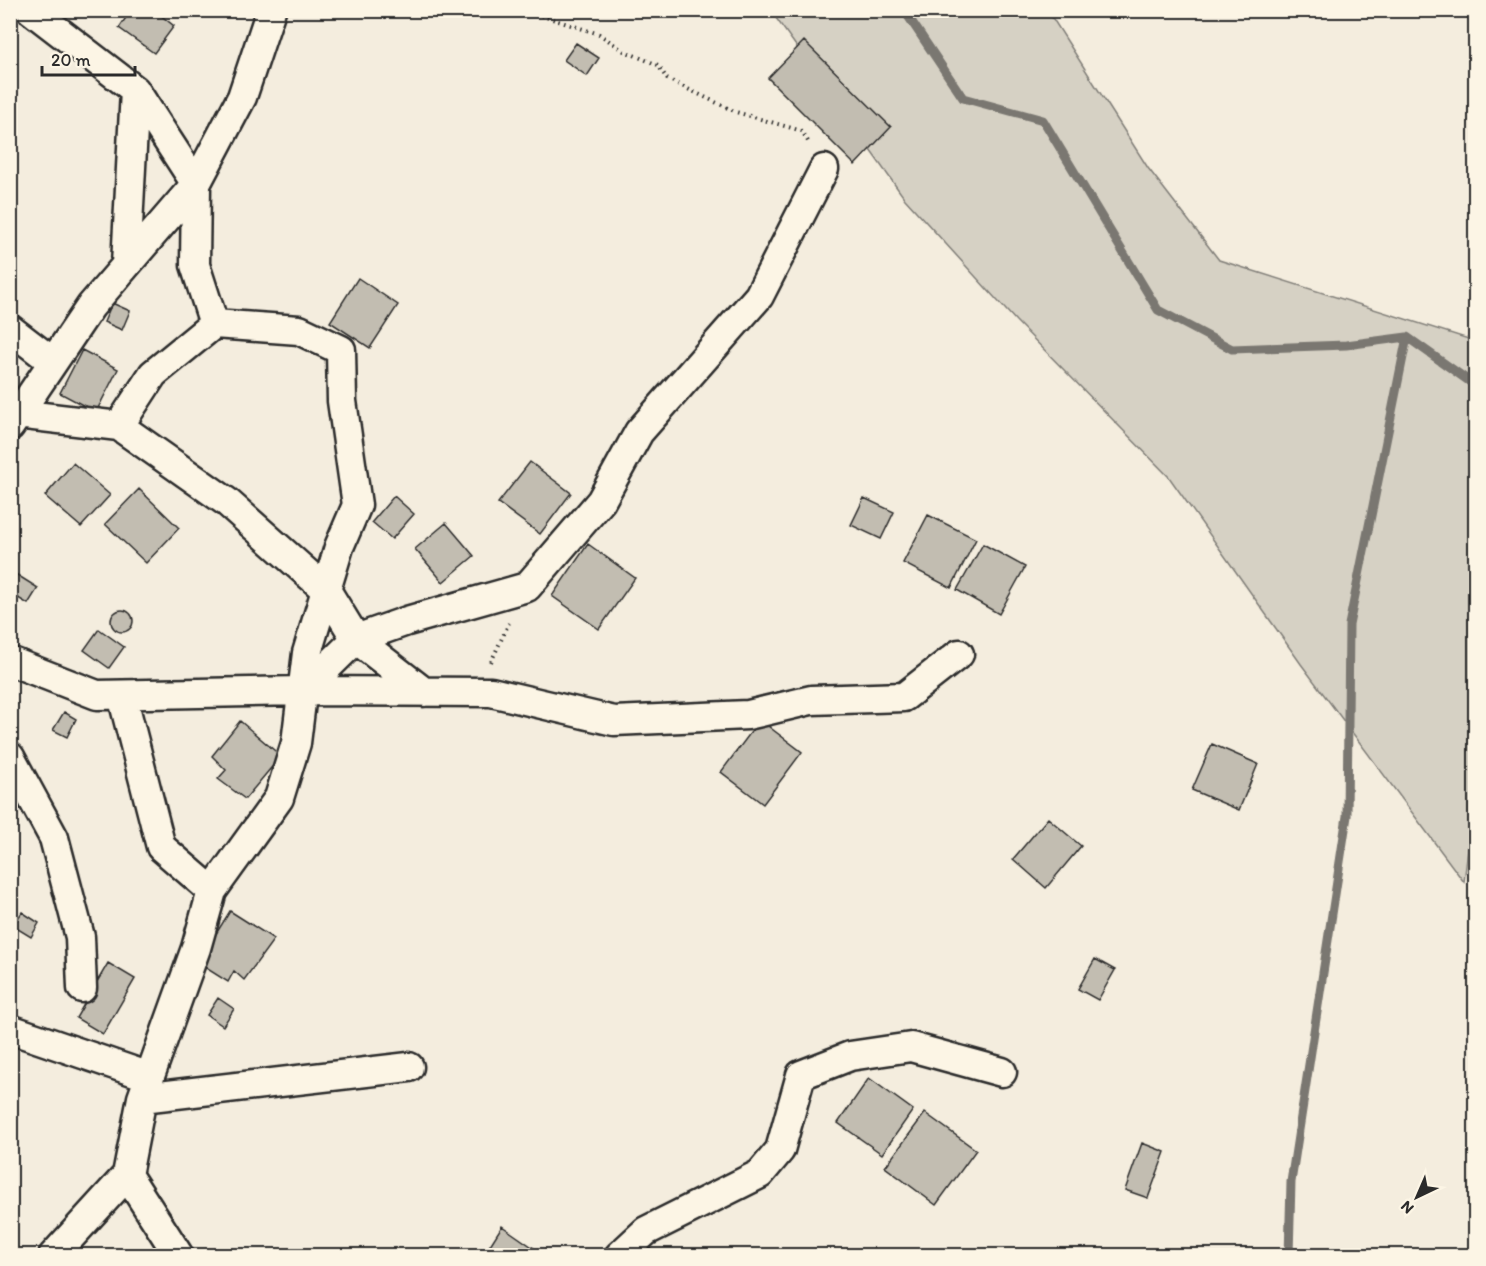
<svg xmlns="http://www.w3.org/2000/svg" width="1486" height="1266" font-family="Itim,sans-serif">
<rect width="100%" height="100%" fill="#f4edde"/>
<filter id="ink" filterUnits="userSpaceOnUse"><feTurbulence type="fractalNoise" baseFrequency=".0167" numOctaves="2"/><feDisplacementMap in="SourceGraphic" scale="12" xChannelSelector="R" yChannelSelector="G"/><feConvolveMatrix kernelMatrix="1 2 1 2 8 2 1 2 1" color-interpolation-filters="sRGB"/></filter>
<g filter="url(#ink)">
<path fill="#d6d1c4" stroke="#807e78" stroke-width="1.5" d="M771 11H1048L1148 168 1219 260 1475 341 1476 785 1464 882 1301 664 1169 477 1016 321 905 199Z"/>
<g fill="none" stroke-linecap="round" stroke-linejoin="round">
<path stroke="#7a7771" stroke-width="9" d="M904 10 963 98 1043 120 1158 310 1232 349 1346 345 1407 337 1476 386
M1289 1256 1291 1182 1347 816 1349 625 1407 337"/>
</g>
<path fill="#c2bdb1" stroke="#2b2b2b" stroke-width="1.5" d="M131 10H154L174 26 154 53 119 28Z
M804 41 891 127 855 165 768 78Z
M576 43 599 58 587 76 564 60Z
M358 278 398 305 370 348 330 322Z
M112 303 130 311 122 330 104 322Z
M82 350 118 369 96 412 60 393Z
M530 462 571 493 540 534 498 503Z
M73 463 110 495 81 527 45 496Z
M139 489 179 528 146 563 105 524Z
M394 496 414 514 392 539 372 522Z
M864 498 894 512 881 539 851 525Z
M928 515 976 539 951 588 903 563Z
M446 523 474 556 443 582 415 549Z
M588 544 635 578 599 629 552 596Z
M983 544 1025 567 999 614 957 590Z
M14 573 38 588 28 604 10 593V578Z
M111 621a11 11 0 1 1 22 0a11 11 0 1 1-22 0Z
M99 629 124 647 109 668 84 650Z
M64 712 76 719 67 737 53 730Z
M760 720 802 752 763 804 721 772Z
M240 721 281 756 245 799 218 779 226 770 212 756Z
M1212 744 1258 764 1239 810 1192 790Z
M1048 818 1081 846 1046 888 1013 859Z
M230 911 274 939 244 980 234 971 228 982 198 963Z
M22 912 39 923 31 937 13 926Z
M1095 959 1115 970 1098 1000 1078 989Z
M108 963 135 979 103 1034 76 1018Z
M218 998 234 1009 223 1026 207 1015Z
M869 1078 913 1110 882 1154 838 1123Z
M925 1113 976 1150 936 1205 885 1167Z
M1142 1143 1165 1152 1148 1198 1125 1190Z
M502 1226 535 1249 531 1256H489L485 1253Z"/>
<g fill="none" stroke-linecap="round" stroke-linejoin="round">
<defs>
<path id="minor" d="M31 10 135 90 196 184 195 265 214 324
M126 265 135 90
M10 329 53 362
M17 414 119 426 153 374 214 324 299 330 341 350 342 401 357 505 339 547 307 653 296 743 279 798 212 891 196 948 142 1098 127 1175 53 1256
M10 426 91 306 196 184 242 97 271 10
M119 426 227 502 326 590 356 639 424 692
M10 661 97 695 303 691 491 692 614 721 748 715 811 700 904 697 959 654
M303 691 356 639 407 621 527 587 601 501 639 432 759 296 824 169
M122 695 161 847 212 891
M10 757 54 838 80 937 82 988
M10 1029 150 1077
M142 1098 409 1067
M127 1175 179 1256
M619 1256 646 1231 760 1174 780 1150 801 1075 850 1056 911 1047 1002 1072"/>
</defs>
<use href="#minor" stroke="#2b2b2b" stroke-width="33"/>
<path stroke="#2b2b2b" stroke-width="4" stroke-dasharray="1.5 4.5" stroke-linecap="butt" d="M524 10 599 34 624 51 658 65 667 79 736 112 802 131 810 145
M491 662 509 623"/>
<use href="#minor" stroke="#fcf5e5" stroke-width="28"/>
</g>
</g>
<rect width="1486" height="1266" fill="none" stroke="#fcf5e5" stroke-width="36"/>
<rect x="18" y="18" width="1450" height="1230" fill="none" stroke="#2b2b2b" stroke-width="2" filter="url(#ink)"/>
<g transform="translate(1417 1197) rotate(224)" stroke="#fcf5e5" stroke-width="4.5" paint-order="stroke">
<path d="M0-4.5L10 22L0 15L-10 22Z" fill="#2b2b2b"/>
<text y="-9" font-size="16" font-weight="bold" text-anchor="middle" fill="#2b2b2b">N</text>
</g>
<path d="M42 66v9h93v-9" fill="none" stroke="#2b2b2b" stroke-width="3"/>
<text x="51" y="66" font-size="18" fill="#2b2b2b" stroke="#fcf5e5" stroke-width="4.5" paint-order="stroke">20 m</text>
</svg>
